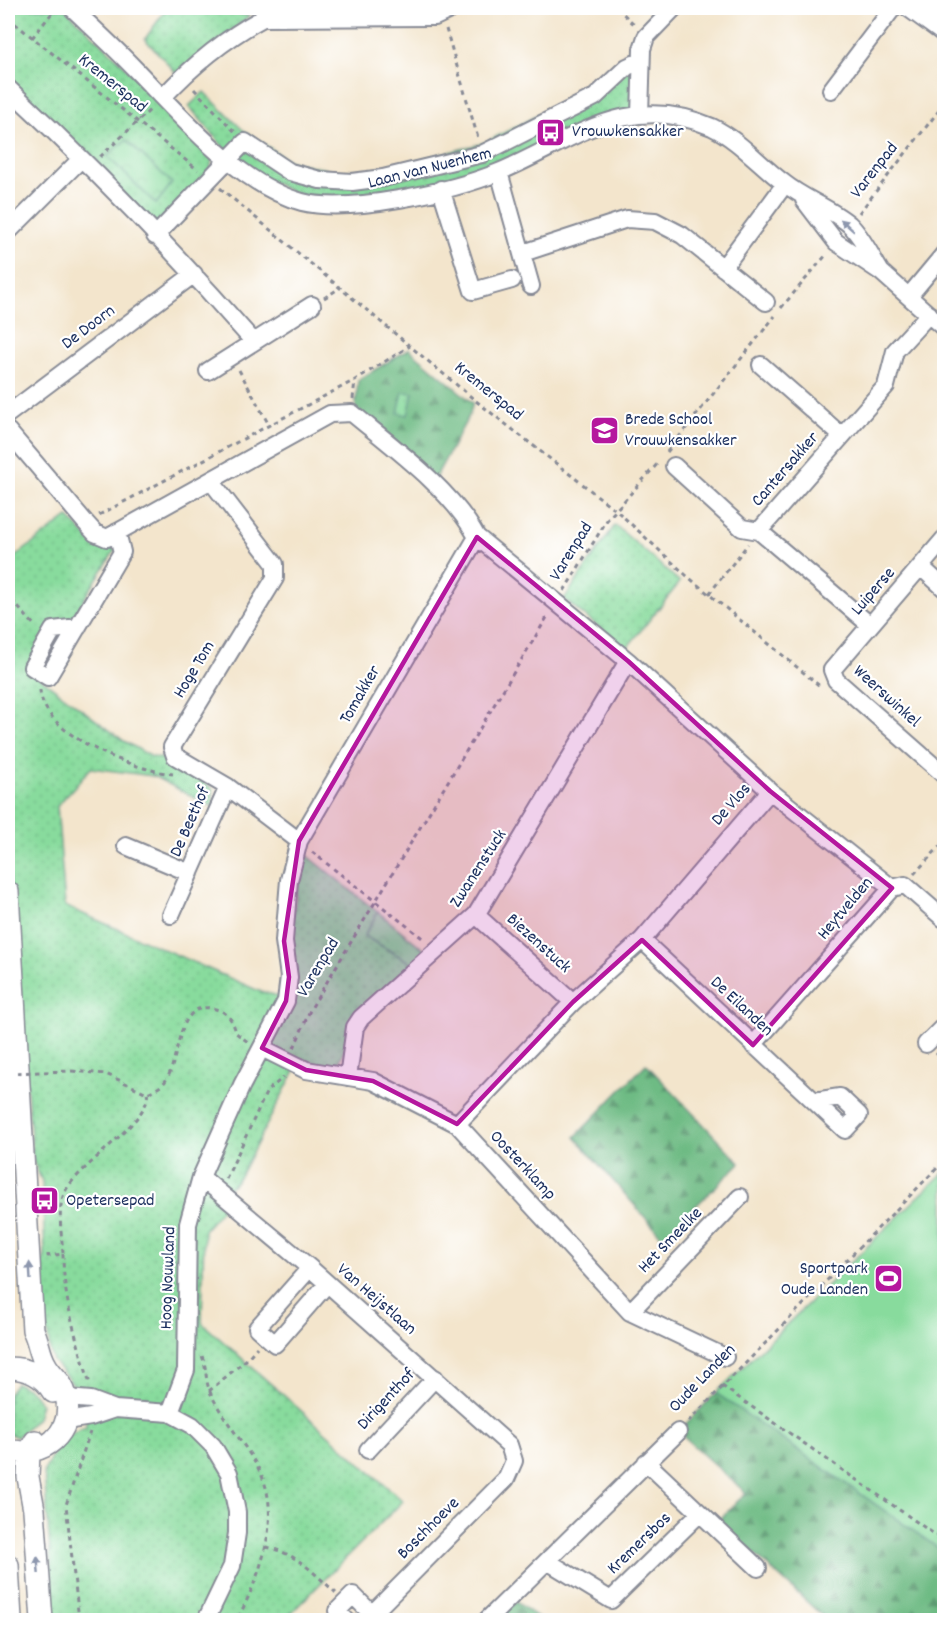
<svg xmlns="http://www.w3.org/2000/svg" width="952" height="1628" font-family="Dekko,sans-serif">
<defs>
<pattern id="grass-dots" width="8" height="8" patternUnits="userSpaceOnUse" patternTransform="scale(1.5)"><rect width="8" height="8" fill="#88db9d"/><path d="M2 2h.1M6 6h.1" fill="none" stroke="#75bc8a" stroke-width="1.8" stroke-linecap="round"/></pattern>
<pattern id="forest-firs" width="22" height="20" patternUnits="userSpaceOnUse" patternTransform="scale(1.5)"><rect width="22" height="20" fill="#6ebb84"/><path d="M5 1l3.5 6h-7zM16 11l3.5 6h-7z" fill="#5a986f"/></pattern>
<pattern id="park-crowns" width="20" height="18" patternUnits="userSpaceOnUse" patternTransform="scale(1.5)"><rect width="20" height="18" fill="#88db9d"/><path d="M2 6a3 3 0 1 1 6 0M12 15a3 3 0 1 1 6 0" fill="none" stroke="#75bc8a"/></pattern>
</defs>
<rect width="100%" height="100%" fill="#fff"/>
<filter id="ink" filterUnits="userSpaceOnUse"><feTurbulence type="fractalNoise" baseFrequency=".0167" numOctaves="2"/><feDisplacementMap in="SourceGraphic" scale="12" xChannelSelector="R" yChannelSelector="G"/><feConvolveMatrix kernelMatrix="1 2 1 2 8 2 1 2 1" color-interpolation-filters="sRGB"/></filter>
<filter id="wash" filterUnits="userSpaceOnUse"><feTurbulence type="fractalNoise" baseFrequency=".008" numOctaves="4" result="noise"/><feDisplacementMap in="SourceGraphic" scale="24" xChannelSelector="R" yChannelSelector="G"/><feGaussianBlur stdDeviation="1.35" result="paint"/><feColorMatrix in="noise" values="0 0 0 0 0 0 0 0 0 0 0 0 0 0 0 0 0 1.4 0 .05"/><feComposite in="paint" operator="in"/></filter>
<g filter="url(#wash)">
<rect width="100%" height="100%" fill="#f3e5cc"/>
<path fill="url(#grass-dots)" stroke="#52857e" stroke-width="1.5" d="M8 8H64L119 60 212 159 210 171 158 229 8 79Z
M167 8H242L240 14 249 16 178 75 145 39Z
M645 51 643 109 481 175 363 201 326 200 294 193 259 175 225 149 189 106 204 92 242 129 289 161 339 172 385 169 484 143 567 100Z
M68 517 89 539 109 543 115 550 70 621 27 668 124 741 152 757 169 759 213 789V807L153 776 91 768 57 806 65 906 259 991 293 1000 291 928 303 852 427 952 345 1047 339 1063 328 1067 301 1059 240 1176 216 1203 223 1208 204 1230 202 1323 403 1501 284 1620H55L44 1471C53 1452 66 1432 86 1427L85 1393 76 1388 53 1361 50 1350 39 1274 45 1255 42 1181 33 1161 8 859V562Z
M615 525 680 582 626 649 564 599Z
M16 1383 31 1390 41 1404 37 1418 17 1437 8 1433V1394Z"/>
<path fill="url(#forest-firs)" stroke="#447571" stroke-width="1.5" d="M409 349 473 403 470 414 434 480 355 413 358 380Z
M646 1064 740 1163 663 1238 575 1137Z
M716 1393 944 1552V1620H827L718 1521 746 1493 678 1432Z
M516 1602 542 1620H497Z"/>
<path fill="url(#park-crowns)" stroke="#52857e" stroke-width="1.5" d="M126 140 172 183 156 204 107 156Z
M403 392 413 393 408 415 398 413Z
M378 912 427 952 413 964 364 936Z"/>
<path fill="#88db9d" stroke="#52857e" stroke-width="1.5" d="M944 1172V1552L716 1393Z"/>
</g>
<g filter="url(#ink)">
<g fill="none" stroke-linecap="round" stroke-linejoin="round">
<defs>
<path id="minor" d="M72 8C93 28 114 47 134 68 179 114 238 185 302 202 350 214 453 191 499 172 573 141 627 90 712 127 739 140 760 165 784 183 804 199 830 208 849 224 862 236 872 258 881 272
M908 8 944 34
M263 18 435 17 454 8
M8 88C94 168 176 253 253 341
M831 90 893 8
M163 97C192 66 226 38 263 18L264 9
M640 115 642 49 646 37 674 8
M499 172 531 286
M441 189 473 291 512 280
M804 200 836 242 881 272 944 328
M8 232 81 159
M155 236 245 142 290 172 320 180 352 182 383 178 482 154 595 97 627 67 640 61
M523 253 627 219 655 221 682 235 766 302
M723 268 785 184
M909 296 944 254
M761 365 842 436
M208 371 312 305
M8 414 194 274
M8 431 85 522 95 533 107 538 330 414 352 413C394 448 451 489 477 537L299 841 289 880 284 941 289 977 286 1001 242 1085 201 1177 188 1224 186 1370 170 1413
M674 466 742 528 759 531 870 625
M211 481 275 564V578L172 747 175 756 228 787 299 841
M759 531 886 386 895 351 929 314
M944 539 832 670 836 680 944 775
M921 567 944 588
M78 627 53 630 32 667 48 677 122 552 117 532
M126 846 190 873
M892 888 905 885 944 919
M171 915 228 787
M476 915 573 1002
M642 940 845 1130 859 1115 840 1097 814 1101
M926 1044 944 1026
M753 1045 892 888 770 791
M262 1048 306 1070 373 1081 457 1124 630 1312 725 1357
M348 1077 355 1027 361 1018 476 915 628 661
M457 1124 573 1002 642 940 770 791 628 661 477 537
M201 1177 310 1268 509 1445 514 1461 506 1479 366 1620
M310 1268 257 1328 275 1344 327 1284
M630 1312 740 1197
M67 1398 91 1400 115 1409 170 1413 192 1425 213 1446 229 1473 237 1512V1533L232 1566 206 1620
M66 1421 91 1417 115 1409
M368 1450 435 1378
M646 1462 758 1568
M547 1561 611 1600 699 1514
M346 1620 337 1611 353 1595 378 1620
M487 1620 678 1432"/>
<path id="major" d="M8 892 33 1330C39 1341 39 1354 46 1365 52 1376 63 1382 66 1396 75 1433 43 1459 8 1450
M8 1368C27 1368 43 1375 53 1392
M35 1441 29 1452 28 1477 34 1510 42 1620
M8 1565 11 1620"/>
</defs>
<use href="#minor" stroke="#878a95" stroke-width="20"/>
<use href="#major" stroke="#878a95" stroke-width="24"/>
<path stroke="#878a95" stroke-width="3" stroke-dasharray="4.5 4.5" stroke-linecap="butt" d="M617 8 635 25
M8 18 198 170
M446 29 478 138
M32 38 56 8
M194 89 235 132
M100 157 152 108
M220 188 476 401 617 511 687 576 821 687
M859 213 944 104
M324 298 340 288
M781 308 827 254
M239 370 269 425
M353 399 355 380 410 346
M667 452 775 316
M99 515 355 380
M564 591 607 520 659 462
M8 593V596L36 627
M709 594 748 544
M40 690C43 736 134 770 173 774
M939 791 944 796
M312 852 425 940
M914 874 944 842
M294 1048 310 1010 549 614
M936 1053 944 1061
M72 1071 106 1074 147 1093C154 1090 162 1087 166 1080 181 1059 175 992 221 1011 230 1015 234 1024 236 1033L248 1042
M226 1179 267 1091 284 1077
M43 1206 61 1205
M48 1254V1256L63 1254C62 1235 56 1207 66 1190 79 1166 154 1117 147 1093
M63 1254C63 1299 77 1341 90 1384
M202 1356C207 1368 205 1380 210 1392 222 1418 243 1441 257 1466 285 1514 260 1576 237 1620
M722 1386 944 1541
M209 1391 246 1360 257 1347
M688 1422 944 1161
M266 1547C296 1553 314 1573 336 1593
M79 1620 66 1505 90 1432"/>
<use href="#minor" stroke="#fff" stroke-width="16"/>
<use href="#major" stroke="#fff" stroke-width="21"/>
<path stroke="#878a95" stroke-width="3" stroke-dasharray="4.5 4.5" stroke-linecap="butt" d="M8 1073 72 1071"/>
</g>
<defs><path id="oneway-solid" d="M-6-.8H1V-3.2L6.5 0L1 3.2V.8H-6Z" transform="scale(1.5)"/></defs>
<g fill="#8d97ae">
<use href="#oneway-solid" transform="translate(847 225) rotate(-138)"/>
<use href="#oneway-solid" transform="translate(30 1271) rotate(-93)"/>
<use href="#oneway-solid" transform="translate(38 1565) rotate(-94)"/>
</g>
</g>
<path fill="#b5179e" fill-opacity="0.2" stroke="#b5179e" stroke-width="4.5" stroke-linejoin="round" d="M477 537 628 661 770 791 892 888 753 1045 642 940 573 1002 457 1124 373 1081 306 1070 262 1048 286 1001 289 977 284 941 299 841Z"/>
<defs>
<symbol id="bus-square" viewBox="-11 -11 22 22"><rect x="-9" y="-9" width="18" height="18" rx="4" fill="#b5179e" stroke="#fff"/><path d="M-5-6H5V4H4V6H2V4H-2V6H-4V4H-5ZM-3.5-4V0h7V-4ZM-3.5 1.2v1.5H-2V1.2ZM2 1.2v1.5H3.5V1.2Z" fill="#fff"/></symbol>
<symbol id="school-square" viewBox="-11 -11 22 22"><rect x="-9" y="-9" width="18" height="18" rx="4" fill="#b5179e" stroke="#fff"/><path d="M0-5L7-2L0 1L-7-2ZM-4 1L0 2.5L4 1V4Q0 6-4 4Z" fill="#fff"/></symbol>
<symbol id="stadium-square" viewBox="-11 -11 22 22"><rect x="-9" y="-9" width="18" height="18" rx="4" fill="#b5179e" stroke="#fff"/><path d="M0-5a6.5 5 0 1 0 0 10a6.5 5 0 1 0 0-10ZM-3.5-1.8h7v3.6h-7Z" fill="#fff"/></symbol>
</defs>
<g fill-rule="evenodd">
<use href="#bus-square" x="534" y="116" width="33" height="33"/>
<use href="#school-square" x="588" y="414" width="33" height="33"/>
<use href="#bus-square" x="28" y="1184" width="33" height="33"/>
<use href="#stadium-square" x="872" y="1262" width="33" height="33"/>
</g>
<g text-anchor="middle" dominant-baseline="central" stroke-width="4.5" stroke-linejoin="round" paint-order="stroke">
<g font-size="18" fill="#1b2f5e" stroke="#fff">
<text transform="translate(112 84) rotate(39)">Kremerspad</text>
<text transform="translate(430 169) rotate(-14)">Laan van Nuenhem</text>
<text transform="translate(875 171) rotate(-52)">Varenpad</text>
<text transform="translate(89 328) rotate(-37)">De Doorn</text>
<text transform="translate(488 392) rotate(39)">Kremerspad</text>
<text transform="translate(786 470) rotate(-49)">Cantersakker</text>
<text transform="translate(572 552) rotate(-58)">Varenpad</text>
<text transform="translate(874 592) rotate(-49)">Luiperse</text>
<text transform="translate(195 670) rotate(-59)">Hoge Tom</text>
<text transform="translate(361 695) rotate(-60)">Tomakker</text>
<text transform="translate(886 697) rotate(42)">Weerswinkel</text>
<text transform="translate(732 805) rotate(-49)">De Vlos</text>
<text transform="translate(191 822) rotate(-66)">De Beethof</text>
<text transform="translate(479 869) rotate(-57)">Zwanenstuck</text>
<text transform="translate(846 909) rotate(-50)">Heytvelden</text>
<text transform="translate(538 944) rotate(42)">Biezenstuck</text>
<text transform="translate(319 968) rotate(-59)">Varenpad</text>
<text transform="translate(741 1007) rotate(43)">De Eilanden</text>
<text transform="translate(522 1166) rotate(47)">Oosterklamp</text>
<text transform="translate(671 1241) rotate(-46)">Het Smeelke</text>
<text transform="translate(169 1278) rotate(-88)">Hoog Nouwland</text>
<text transform="translate(376 1300) rotate(41)">Van Heijstlaan</text>
<text transform="translate(703 1379) rotate(-46)">Oude Landen</text>
<text transform="translate(387 1400) rotate(-47)">Dirigenthof</text>
<text transform="translate(429 1529) rotate(-45)">Boschhoeve</text>
<text transform="translate(640 1544) rotate(-44)">Kremersbos</text>
</g>
<g font-size="18" fill="#1b2f5e" stroke="#fff" text-anchor="start">
<text x="572" y="132">Vrouwkensakker</text>
<text x="625" y="420">Brede School<tspan x="625" dy="21">Vrouwkensakker</tspan></text>
<text x="66" y="1201">Opetersepad</text>
<text x="868" y="1269" text-anchor="end">Sportpark<tspan x="868" dy="21">Oude Landen</tspan></text>
</g>
</g>
<rect width="952" height="1628" fill="none" stroke="#fff" stroke-width="30"/>
</svg>
